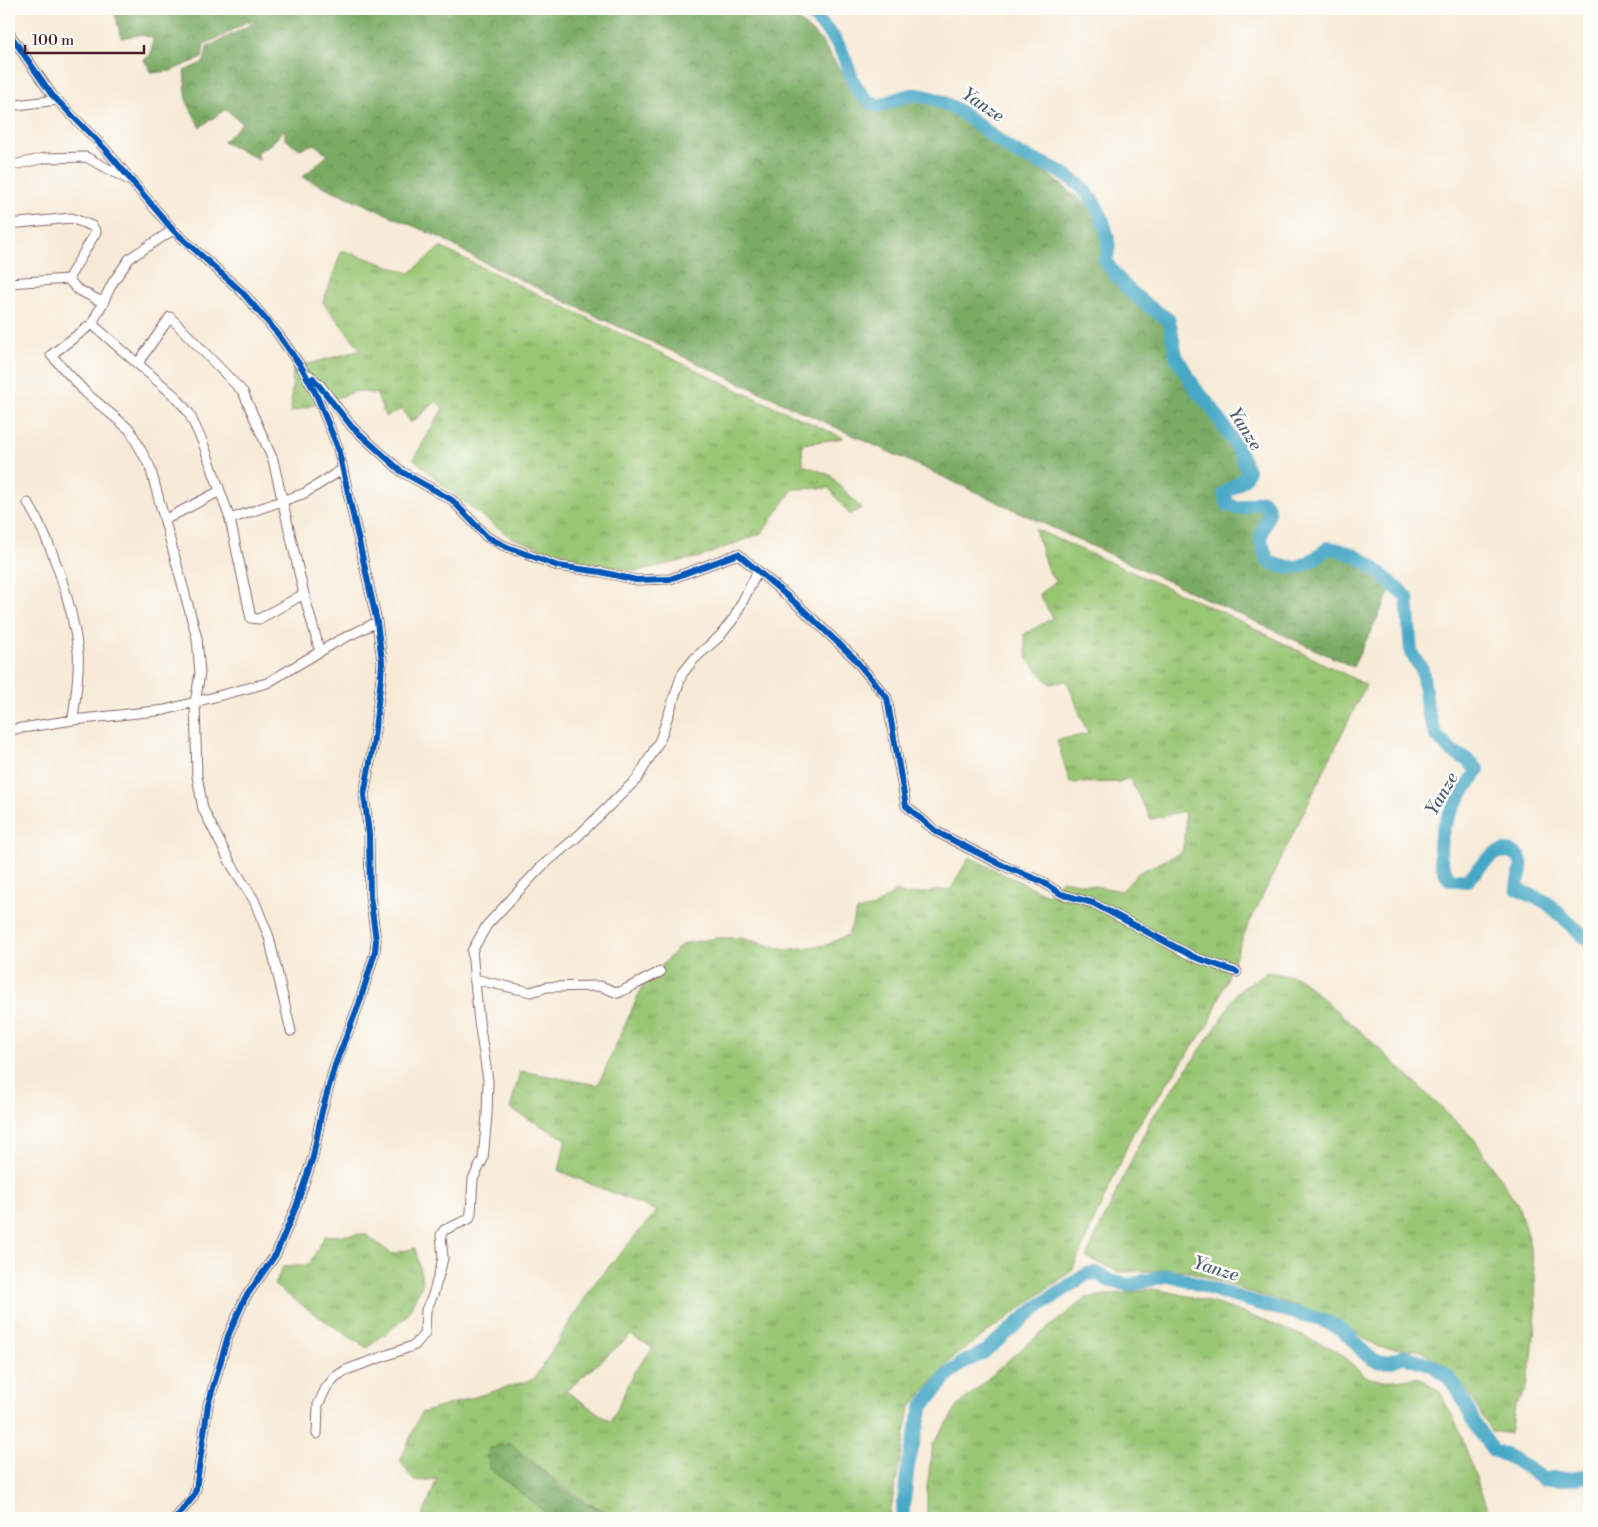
<svg xmlns="http://www.w3.org/2000/svg" width="1598" height="1527" font-family="'Libre Bodoni',serif">
<defs>
<pattern id="grass-tufts" width="24" height="20" patternUnits="userSpaceOnUse" patternTransform="scale(1.25)"><rect width="24" height="20" fill="#99c673"/><path d="M3 7l-1-3M5 7V3M7 7l1-3M15 17l-1-3M17 17v-4M19 17l1-3" fill="none" stroke="#7fa05f"/></pattern>
<pattern id="forest-crowns" width="20" height="18" patternUnits="userSpaceOnUse" patternTransform="scale(1.25)"><rect width="20" height="18" fill="#7aab65"/><path d="M2 6a3 3 0 1 1 6 0M12 15a3 3 0 1 1 6 0" fill="none" stroke="#668b53"/></pattern>
</defs>
<rect width="100%" height="100%" fill="#fdfcf7"/>
<filter id="ink" filterUnits="userSpaceOnUse"><feTurbulence type="fractalNoise" baseFrequency=".02" numOctaves="2"/><feDisplacementMap in="SourceGraphic" scale="10" xChannelSelector="R" yChannelSelector="G"/><feConvolveMatrix kernelMatrix="1 2 1 2 8 2 1 2 1" color-interpolation-filters="sRGB"/></filter>
<filter id="wash" filterUnits="userSpaceOnUse"><feTurbulence type="fractalNoise" baseFrequency=".0096" numOctaves="4" result="noise"/><feDisplacementMap in="SourceGraphic" scale="20" xChannelSelector="R" yChannelSelector="G"/><feGaussianBlur stdDeviation="1.12" result="paint"/><feColorMatrix in="noise" values="0 0 0 0 0 0 0 0 0 0 0 0 0 0 0 0 0 1.4 0 .05"/><feComposite in="paint" operator="in"/></filter>
<g filter="url(#wash)">
<rect width="100%" height="100%" fill="#f7ebd8"/>
<path fill="url(#grass-tufts)" stroke="#72724f" fill-rule="evenodd" d="M440 247 744 393 844 438 802 444 803 465 830 475 861 508 850 515 829 488 793 489 762 533 700 557 636 571 576 561 510 537 442 485 414 459 443 408 437 401 411 423 402 409 385 417 377 394 358 391 291 412 293 368 361 350 323 302 342 250 410 273Z
M1035 529 1222 612 1366 685 1245 932 1210 1022 1134 1131 1072 1271 955 1356 910 1408 889 1518H620C584 1502 561 1487 532 1461L508 1482 553 1518H422L437 1479 414 1481 400 1461 421 1413 534 1379 594 1284 657 1211 559 1171 566 1139 510 1109 520 1071 598 1085 643 985 682 944 716 938H742L785 950 826 945 848 935 857 911 874 907 896 891 906 895 951 889 969 857 1047 895 1062 880 1122 891 1138 873 1182 852 1186 827 1184 811 1151 819 1129 778 1119 782 1070 783 1057 740 1088 734 1067 681 1050 684 1027 659 1024 634 1053 618 1039 594 1055 582 1047 568ZM631 1335 653 1348 634 1372 611 1422 566 1391Z
M1267 972 1298 977 1367 1037 1474 1139 1518 1205 1529 1241 1535 1275 1536 1311 1532 1359 1525 1392 1515 1405 1510 1434 1491 1431 1466 1388 1444 1364 1420 1350 1378 1347 1341 1323 1317 1312 1246 1291 1186 1270 1119 1272 1086 1257 1150 1121 1219 1023 1237 992Z
M365 1234 392 1254 415 1248 423 1283 406 1317 367 1348 316 1315 274 1285 283 1267 309 1265 325 1236Z
M1152 1289C1214 1298 1273 1324 1331 1348 1343 1353 1350 1363 1360 1372 1374 1385 1402 1379 1419 1377L1440 1392 1459 1429 1490 1518H927V1487L933 1444 959 1405 1015 1354 1086 1298Z"/>
<path fill="url(#forest-crowns)" stroke="#626548" d="M114 9H786L820 39 839 68 854 96 866 107 880 112 915 100 943 106 1019 160 1047 173 1096 212 1102 232 1103 249 1098 261C1116 288 1139 307 1166 325L1170 356 1189 392 1207 411 1232 446 1242 472 1220 492 1223 509 1238 513 1260 506 1266 512 1256 537 1264 564C1293 579 1306 570 1332 553L1353 558 1391 590 1353 667 600 318 475 258 443 239 302 177 328 155 314 144 300 149 285 139V129L272 143 256 153 260 160 223 142 242 123 226 109 200 127 187 102 184 71 204 62 207 47 258 21 246 22 225 35 204 44 202 58 170 71 152 73 144 60 151 54 153 37 138 35 121 38Z
M510 1443 561 1487 586 1503 620 1518H553L489 1468 488 1449Z"/>
<g fill="none" stroke-linecap="round" stroke-linejoin="round">
<path stroke="#47a8c6" stroke-width="14" d="M806 9C815 19 828 29 835 40 853 65 847 93 878 106 889 103 907 93 918 95 957 101 981 130 1012 150 1024 158 1038 161 1051 167 1079 180 1096 198 1105 227 1108 238 1111 251 1105 260 1120 286 1144 304 1169 320L1176 356 1196 390 1212 408 1237 447 1248 470 1245 478 1224 494 1228 505 1238 508 1263 501C1277 512 1261 524 1261 538 1261 544 1266 554 1268 561 1295 574 1307 566 1328 548 1363 552 1381 575 1407 597L1411 653 1422 669 1428 713 1436 735 1451 751 1466 759 1478 770C1456 803 1424 839 1449 879L1467 881C1479 869 1495 844 1514 853 1518 855 1520 857 1521 862 1524 871 1516 879 1517 889L1546 902 1589 941
M902 1518 908 1465 922 1407 948 1375 962 1363 983 1353 1036 1308 1087 1274 1097 1273 1110 1281 1129 1285 1168 1275 1184 1279C1208 1288 1232 1296 1257 1303 1283 1311 1311 1314 1335 1326 1365 1341 1364 1376 1404 1356L1432 1365 1447 1376 1458 1389 1477 1428 1493 1450 1512 1458 1543 1479H1568L1589 1476"/>
</g>
</g>
<g filter="url(#ink)">
<g fill="none" stroke-linecap="round" stroke-linejoin="round">
<defs>
<path id="minor" d="M9 33 52 95 105 149 173 230 243 293 278 334 302 368 316 394 338 448 377 622 382 661 381 678 373 746 364 795 369 834 370 896 376 940 375 952 359 1004 335 1065 322 1111 313 1157 296 1207 276 1254 245 1298 228 1336 208 1405 196 1489 193 1497 176 1518
M9 106 57 100
M9 166 45 158 86 157 129 180
M9 224 71 218 92 226 96 232 68 279 9 283
M173 230 130 258 113 282 92 324 51 355 86 393 130 430 150 467 197 638 200 673 195 703 197 776 203 809 231 864 254 900 269 937 291 1031
M68 279 77 289 104 303
M92 324 176 397 189 413 203 443 230 519 251 618 259 619 304 594
M138 363 170 317 243 392 273 460 304 594 320 652
M309 375 320 385 352 427 402 472 452 500 487 537 507 547 558 566 601 572 636 580 670 579 738 554 799 606 853 657 887 698 906 806 926 823 937 832 964 846 1004 866 1041 881 1061 894 1093 903 1194 957 1237 972
M28 503C53 545 72 603 78 651 80 674 75 697 73 720
M166 519 220 491
M230 519 305 493 343 469
M9 730 73 720 165 710 267 683 336 642 377 622
M474 979 531 992 547 987 600 986 618 993 660 972
M317 1434 318 1405 326 1388 335 1377 346 1370 415 1345 425 1333 426 1310 433 1295 441 1267 443 1258 441 1235 444 1230 469 1219 471 1213 473 1179 483 1159 487 1115 488 1080 479 1022 472 951 487 925 542 866 577 837 637 779 660 740 682 674 695 658 720 636 734 618 758 571"/>
</defs>
<use href="#minor" stroke="#876668" stroke-width="11"/>
<use href="#minor" stroke="#fff" stroke-width="9"/>
<defs>
<path id="cycleway" d="M9 33 52 95 105 149 173 230 243 293 278 334 302 368 316 394 338 448 377 622 382 661 381 678 373 746 364 795 369 834 370 896 376 940 375 952 359 1004 335 1065 322 1111 313 1157 296 1207 276 1254 245 1298 228 1336 208 1405 196 1489 193 1497 176 1518
M313 378 352 427 402 472 452 500 487 537 507 547 558 566 601 572 636 580 670 579 738 554 799 606 853 657 887 698 906 806 926 823 937 832 964 846 1004 866 1041 881 1061 894 1093 903 1194 957 1237 972"/>
</defs>
<use href="#cycleway" stroke="#fdfcf7" stroke-width="9"/>
<use href="#cycleway" stroke="#0057b8" stroke-width="6"/>
</g>
</g>
<g text-anchor="middle" dominant-baseline="central" stroke-width="5" stroke-linejoin="round" paint-order="stroke">
<g font-size="18" font-style="italic" fill="#495d71" stroke="#fdfcf7">
<text transform="translate(983 105) rotate(34)">Yanze</text>
<text transform="translate(1245 429) rotate(58)">Yanze</text>
<text transform="translate(1442 794) rotate(-60)">Yanze</text>
<text transform="translate(1216 1269) rotate(17)">Yanze</text>
</g>
</g>
<rect width="1598" height="1527" fill="none" stroke="#fdfcf7" stroke-width="30"/>
<path d="M25 45v8h119v-8" fill="none" stroke="#4a1f2b" stroke-width="2.5"/>
<text x="32" y="45" font-size="15" fill="#4a1f2b" stroke="#fdfcf7" stroke-width="4" paint-order="stroke">100 m</text>
</svg>
